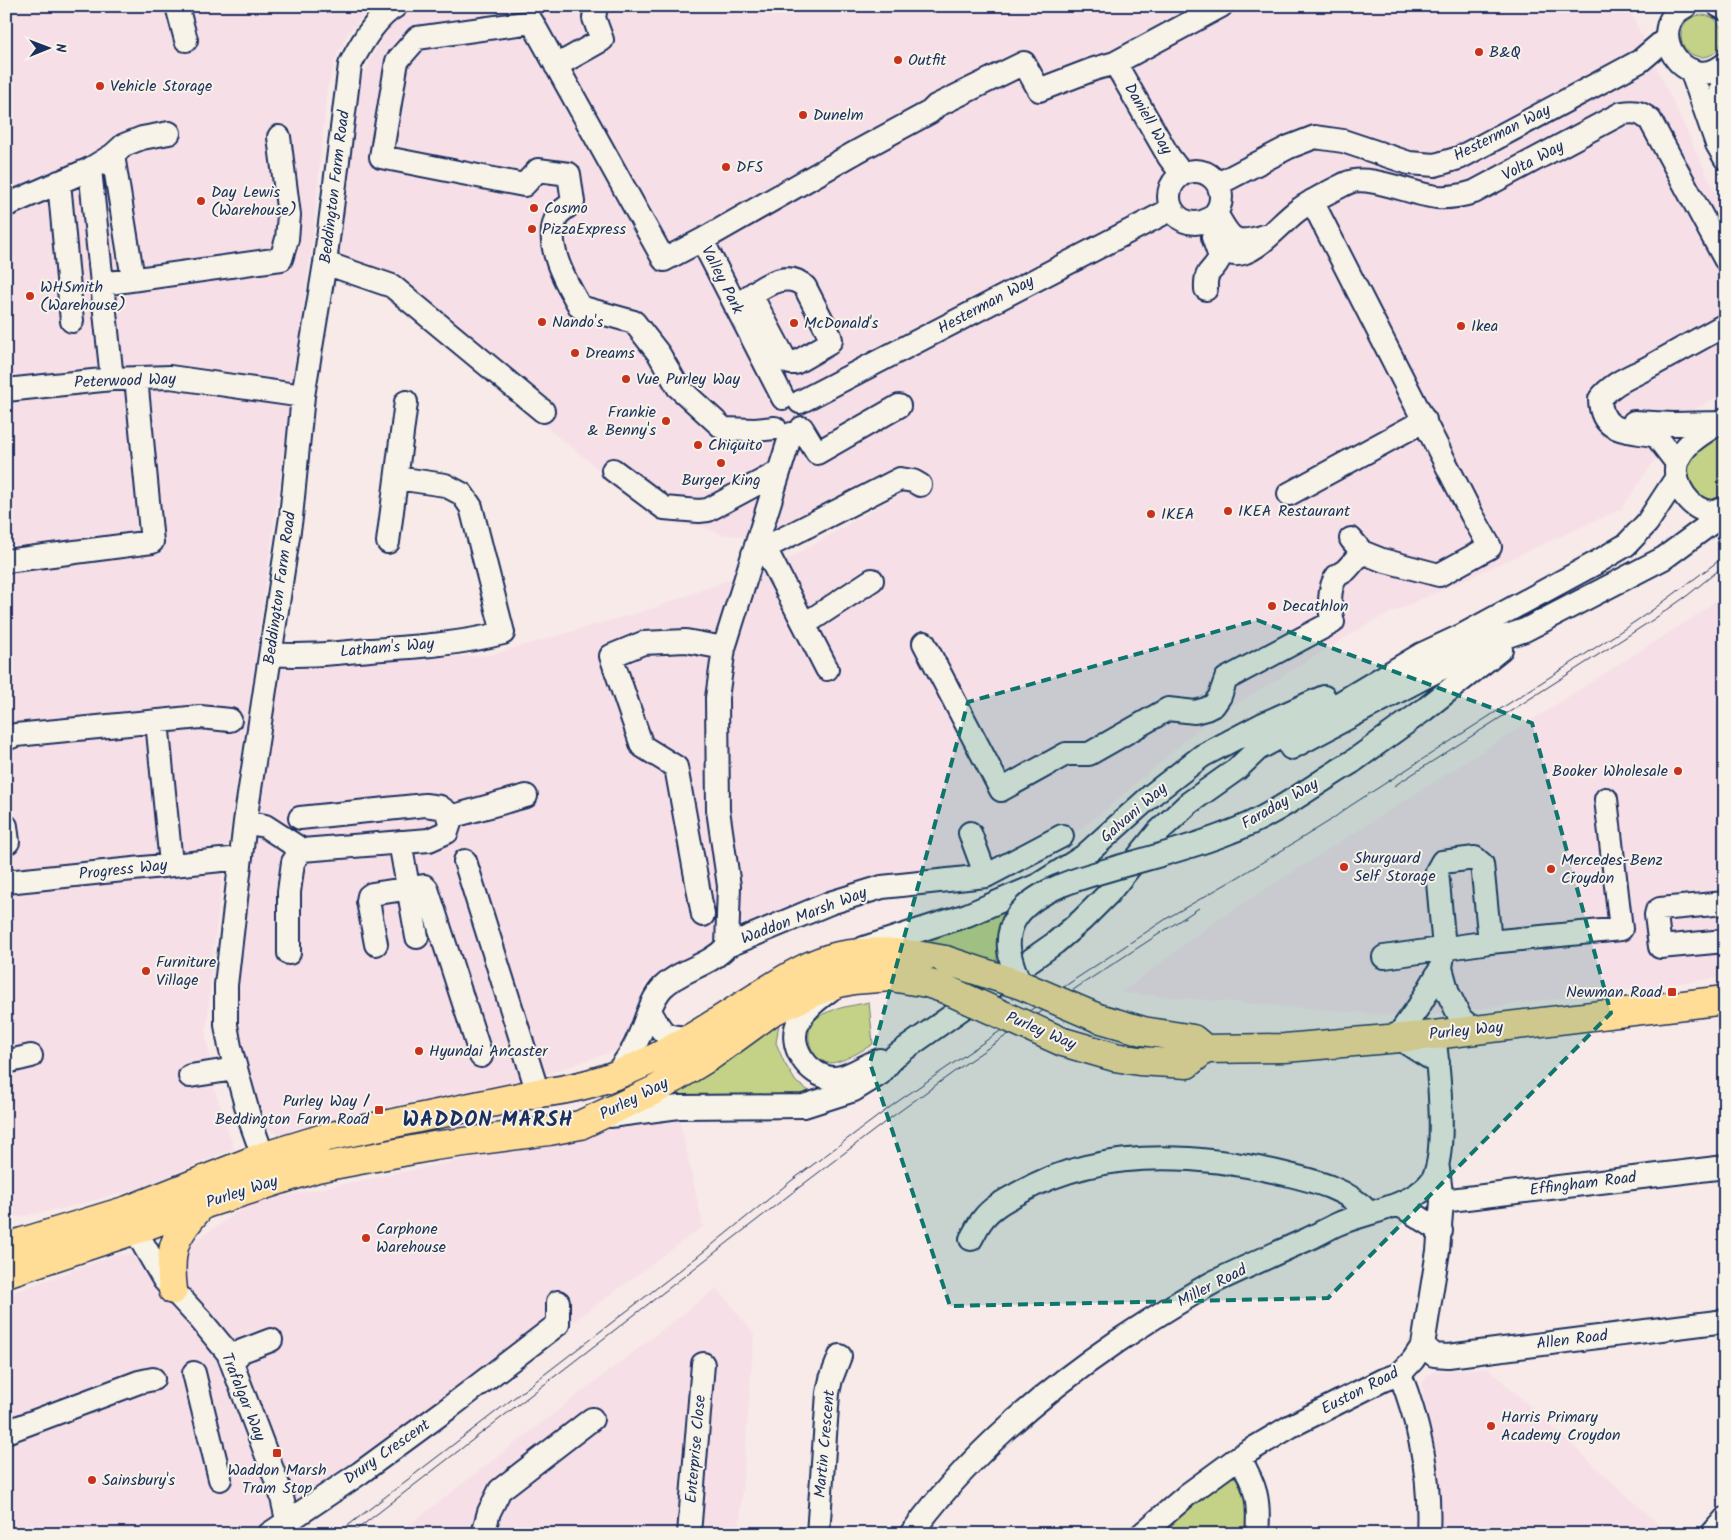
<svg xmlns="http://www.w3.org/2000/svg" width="1731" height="1540" font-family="Kalam,sans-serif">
<rect width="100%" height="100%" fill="#f7eae8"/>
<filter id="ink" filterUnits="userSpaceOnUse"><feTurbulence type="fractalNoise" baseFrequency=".02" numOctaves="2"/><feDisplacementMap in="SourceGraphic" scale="10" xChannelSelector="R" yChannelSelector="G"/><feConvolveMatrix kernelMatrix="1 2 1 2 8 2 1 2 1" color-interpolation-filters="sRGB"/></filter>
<g filter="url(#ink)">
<path fill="#f7dfe8" d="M6 6H360L366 13 348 33 337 55 327 89 312 246 252 682 222 879 213 954 206 1036 214 1087 234 1149 138 1189 64 1208 6 1219Z
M415 6H1628L1725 213V392L1686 415 1621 509 1373 621 1249 696 1210 719 1105 810 1072 835 1062 821 979 864 772 918 696 952 644 985 629 1046 506 1088 372 1109 295 1128 283 1137 266 1127 248 1077 235 1029 231 979 273 671 315 663 491 655 657 607 728 580 734 582 738 586 763 574 904 492 894 472 769 537 752 538 721 534 703 527 665 522 372 288 337 253 360 81 385 31Z
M1725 592V977L1414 1017 1121 993 1214 922 1703 611Z
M679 1117 703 1226 287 1534H6V1295L116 1255 180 1251 251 1203 601 1131Z
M717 1288 754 1334 739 1534H397Z
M1488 1368 1669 1534H1440L1441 1515 1438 1457 1423 1395 1422 1386 1427 1376 1435 1371Z"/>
<path fill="#c3d287" stroke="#6f8072" d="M1681 36a21 21 0 1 1 42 0a21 21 0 1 1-42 0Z
M1725 432V500L1715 502 1702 499C1674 463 1694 452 1725 432Z
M1026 898 1000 932 997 944V964L919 944 920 939Z
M869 1002 873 1044C863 1050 842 1063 830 1063 810 1062 801 1030 817 1018 830 1008 852 1006 869 1002Z
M779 1023 776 1043 784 1062 796 1082 812 1093C780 1103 745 1095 712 1095 701 1095 689 1097 677 1096V1093Z
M1227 1477 1239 1478 1244 1481 1250 1534H1153Z"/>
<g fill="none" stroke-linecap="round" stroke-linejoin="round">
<defs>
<path id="minor" d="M177 6 186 40
M1686 6C1641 28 1686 97 1725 64
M1719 6 1725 9
M1115 63 1169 157 1182 174
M556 66 602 40 594 18 596 6
M1691 70 1717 144 1725 158
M1716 131V123L1725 66
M113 155 133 279
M90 169 112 379
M1169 197a26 26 0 1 1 52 0a26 26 0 1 1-52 0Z
M59 182 72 321
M1218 184 1289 147 1315 137 1343 141 1409 163 1435 165 1459 158 1640 61 1667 38
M1312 201 1472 515 1490 547 1439 575 1382 560 1362 552 1351 539
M7 205 90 169 113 155 124 145 142 138 169 133
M1216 213C1230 239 1234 246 1264 236
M702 240 664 260 532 22 417 38 397 61 381 157 524 185 538 170 569 174 573 202C568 207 558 212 556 218 544 246 567 284 580 307L634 322 659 354 678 387 724 429 755 430 775 428
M1218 248C1226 253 1234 256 1243 253 1262 247 1281 223 1297 211 1312 200 1331 191 1347 183 1368 173 1413 195 1437 197 1450 198 1461 196 1474 192L1622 113C1635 111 1640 112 1650 120L1725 259
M325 263 392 286 543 411
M102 284 281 259 287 239 289 215 279 137
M1206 289C1205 267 1213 274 1220 257L1213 237
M736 307C753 293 785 266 805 287L830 336 831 340 828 344 795 363H790L786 361 751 295
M6 390 112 379 170 377 303 396
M783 398 702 240 858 151 930 112 936 106 1024 63 1039 90 1094 69 1115 63 1221 6
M800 402 1172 209
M1725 419C1708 431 1684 441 1677 463 1671 483 1691 513 1714 512 1717 511 1722 509 1725 508
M1634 422 1673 424 1719 423
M802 428 817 453 899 406
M1677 463 1657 437 1652 435C1626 430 1601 433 1600 399 1613 382 1631 377 1649 367 1674 353 1700 339 1725 325
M613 470 664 508 699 511 708 510 779 472
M1289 494 1425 420
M388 542 406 402
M765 548 827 669
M753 554 900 479 913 481 920 485
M6 561 152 542 136 378
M805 624 872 580
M924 643 1001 790 1066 754H1089L1168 709 1195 712 1206 709 1214 705 1220 696 1226 679 1333 622C1329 610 1328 587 1337 576 1339 574 1344 572 1346 570 1352 564 1357 557 1362 552
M271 654C304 657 337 653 370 650 414 647 460 644 503 633L471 507 462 494 445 485 397 478
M157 721 171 864
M6 739 16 735 200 717 230 720
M1291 748 1493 641 1525 630 1664 558 1725 513
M1352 762 1424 710 1501 649
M450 817 526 796
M245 822 265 826 302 850 429 840 447 832 450 823 447 812 440 807 425 805 300 818
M6 826 8 842
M970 833 986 876
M400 842 417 937
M465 861 538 1093
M6 882 241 858
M1725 903 1660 909 1657 911 1656 915 1660 947 1725 941
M703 915 676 767 642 746 611 656 643 643 686 641 724 648
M376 944 368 901 369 896 372 894 424 886 427 889 481 1056
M727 946 729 886 718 810 717 698 724 648 791 434
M864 948 967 915 1038 885 1084 856 1153 794 1202 756 1263 724 1324 697
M289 953V892L293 862 302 850
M1384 957 1490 942 1621 929 1606 799
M829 991C817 1000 806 1008 799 1021 786 1044 808 1077 833 1078 849 1079 865 1064 880 1060
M650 1011C664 1036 663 1037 692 1038
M1474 1030 1461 1019 1448 993 1441 968 1444 948 1437 871 1442 862 1475 858 1482 864 1490 942
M6 1062 31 1056
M1438 1063 1397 1037 1419 1006 1441 968
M190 1076 235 1069
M614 1077C620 1068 628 1058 633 1049 644 1030 649 1001 663 987 681 969 710 966 727 946L830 903 882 887 986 876 1062 836
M610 1116 679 1107 804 1106 854 1090 880 1074 895 1056 1055 943 1082 920 1108 894 1158 832 1189 803 1237 769 1258 749 1310 721 1422 654 1463 635 1594 564 1626 545 1647 523 1677 477
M269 1173 250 1120 230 1047 226 1025V985L245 822 291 517 303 396 325 263 350 65C360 45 376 17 396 6
M1442 1201 1725 1167
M1398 1204 1441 1231
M130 1214 135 1230 164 1280 200 1319 228 1353 281 1493 287 1520
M971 1239C975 1232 978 1225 983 1219 992 1207 1006 1200 1019 1193 1098 1148 1192 1153 1277 1172 1310 1180 1346 1187 1369 1213
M1423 1345 1434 1355 1448 1356 1725 1321
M232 1362 242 1351 271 1340
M194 1373 220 1479
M1400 1374C1420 1425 1431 1478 1428 1534
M6 1432 139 1382 153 1379
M1239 1457C1256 1486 1260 1500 1257 1534
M269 1534 360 1473 450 1407 558 1324V1302
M483 1534 489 1512 500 1490 592 1419
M689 1534 703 1364
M818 1534 828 1393 831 1379 840 1356
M911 1534C967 1457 1040 1394 1118 1341 1150 1320 1182 1299 1216 1281 1246 1267 1276 1253 1306 1240 1317 1235 1327 1229 1338 1224 1366 1212 1410 1207 1430 1183 1449 1160 1438 1065 1434 1035
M1142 1534 1187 1495 1239 1457 1291 1426 1383 1380 1400 1374 1413 1360 1423 1345 1438 1251 1442 1201 1438 1169
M1712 1534 1725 1519"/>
<path id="highway" d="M1098 1018 1143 1031 1193 1039 1205 1049
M1063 1042 1115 1057 1139 1061 1187 1064 1205 1049 1285 1048 1434 1035 1725 1000
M6 1247 128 1210 262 1157 327 1137 538 1093C617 1086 677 1048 742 1006 773 987 803 964 839 956 876 949 908 953 945 960
M6 1273 135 1230 202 1205 317 1168 434 1146 549 1131 580 1125 655 1090 712 1055 771 1012 814 992 839 983 853 980 891 977 927 983
M173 1290C168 1248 174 1236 202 1205"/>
</defs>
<use href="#minor" stroke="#1b2f5e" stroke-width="26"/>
<use href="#highway" stroke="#1b2f5e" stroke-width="31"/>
<use href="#minor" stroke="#f7f3e8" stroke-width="22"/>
<use href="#highway" stroke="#ffdd96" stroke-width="28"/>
<path stroke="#1b2f5e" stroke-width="1" d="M1394 786 1654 619 1688 595 1725 565
M337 1534 697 1257 791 1181 897 1102 1077 978 1169 917 1240 876 1328 822 1350 806 1615 635 1651 611 1725 556
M351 1534 797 1189 889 1119 969 1061 1079 986 1199 908"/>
<defs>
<path id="minor-bridge" d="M1021 985C1010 963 1002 938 1017 916 1039 886 1092 875 1125 865 1160 855 1196 846 1230 832 1274 816 1312 786 1352 762"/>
<path id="highway-bridge" d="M945 960 1021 985 1098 1018
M927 983 945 989 1063 1042"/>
</defs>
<use href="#minor-bridge" stroke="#1b2f5e" stroke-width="26" stroke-linecap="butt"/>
<use href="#highway-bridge" stroke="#1b2f5e" stroke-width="31" stroke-linecap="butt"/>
<use href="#minor-bridge" stroke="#f7f3e8" stroke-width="22"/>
<use href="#highway-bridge" stroke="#ffdd96" stroke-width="28"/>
</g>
</g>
<path fill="#0f766e" fill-opacity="0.2" stroke="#0f766e" stroke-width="4" stroke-dasharray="10 6" stroke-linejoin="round" d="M1257 620 1532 723 1611 1013 1328 1298 950 1306 870 1063 968 702Z"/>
<g fill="#c8321e" stroke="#f7f3e8" stroke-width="2">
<circle cx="1479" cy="52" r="5"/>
<circle cx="898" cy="60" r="5"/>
<circle cx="100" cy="86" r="5"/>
<circle cx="803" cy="115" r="5"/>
<circle cx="726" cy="167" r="5"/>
<circle cx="201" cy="201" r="5"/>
<circle cx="534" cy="208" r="5"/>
<circle cx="532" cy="229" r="5"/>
<circle cx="30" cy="296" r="5"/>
<circle cx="542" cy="322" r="5"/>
<circle cx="794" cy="323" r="5"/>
<circle cx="1461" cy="326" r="5"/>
<circle cx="575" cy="353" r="5"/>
<circle cx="626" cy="379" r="5"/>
<circle cx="666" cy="421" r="5"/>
<circle cx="698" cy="445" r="5"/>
<circle cx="721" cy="463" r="5"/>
<circle cx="1228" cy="511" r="5"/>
<circle cx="1151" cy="514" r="5"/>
<circle cx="1272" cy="606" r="5"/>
<circle cx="1678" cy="771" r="5"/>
<circle cx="1344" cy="867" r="5"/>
<circle cx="1551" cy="869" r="5"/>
<circle cx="146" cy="971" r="5"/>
<rect x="1667" y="987" width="10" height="10" rx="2.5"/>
<circle cx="419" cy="1051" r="5"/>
<rect x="374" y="1105" width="10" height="10" rx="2.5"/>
<circle cx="366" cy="1238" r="5"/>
<circle cx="1491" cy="1426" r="5"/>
<rect x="272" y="1448" width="10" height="10" rx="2.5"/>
<circle cx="92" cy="1480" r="5"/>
</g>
<g text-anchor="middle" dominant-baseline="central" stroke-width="4" stroke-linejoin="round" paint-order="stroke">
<g font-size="16" fill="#1b2f5e" stroke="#f7f3e8" text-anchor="start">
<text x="1489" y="52">B&amp;Q</text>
<text x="908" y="60">Outfit</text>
<text x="110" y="86">Vehicle Storage</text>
<text x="813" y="115">Dunelm</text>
<text x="736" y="167">DFS</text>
<text x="211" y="192">Day Lewis<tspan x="211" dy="18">(Warehouse)</tspan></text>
<text x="544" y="208">Cosmo</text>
<text x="542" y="229">PizzaExpress</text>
<text x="40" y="287">WHSmith<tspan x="40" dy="18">(Warehouse)</tspan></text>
<text x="552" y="322">Nando's</text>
<text x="804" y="323">McDonald's</text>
<text x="1471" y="326">Ikea</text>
<text x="585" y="353">Dreams</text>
<text x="636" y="379">Vue Purley Way</text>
<text x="656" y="412" text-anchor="end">Frankie<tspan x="656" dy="18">&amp; Benny's</tspan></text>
<text x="708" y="445">Chiquito</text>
<text x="721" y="480" text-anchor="middle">Burger King</text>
<text x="1238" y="511">IKEA Restaurant</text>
<text x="1161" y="514">IKEA</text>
<text x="1282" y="606">Decathlon</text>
<text x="1668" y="771" text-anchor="end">Booker Wholesale</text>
<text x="1354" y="858">Shurguard<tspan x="1354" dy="18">Self Storage</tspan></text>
<text x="1561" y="860">Mercedes-Benz<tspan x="1561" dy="18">Croydon</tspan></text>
<text x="156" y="962">Furniture<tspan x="156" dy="18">Village</tspan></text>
<text x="1662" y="992" text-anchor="end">Newman Road</text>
<text x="429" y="1051">Hyundai Ancaster</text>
<text x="369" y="1101" text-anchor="end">Purley Way /<tspan x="369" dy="18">Beddington Farm Road</tspan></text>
<text x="376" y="1229">Carphone<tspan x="376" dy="18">Warehouse</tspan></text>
<text x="1501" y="1417">Harris Primary<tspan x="1501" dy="18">Academy Croydon</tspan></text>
<text x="277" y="1470" text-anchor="middle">Waddon Marsh<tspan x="277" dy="18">Tram Stop</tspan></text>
<text x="102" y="1480">Sainsbury's</text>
</g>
<g font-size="16" fill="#1b2f5e" stroke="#f7f3e8">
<text transform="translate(1148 119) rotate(60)">Daniell Way</text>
<text transform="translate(1502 133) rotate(-27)">Hesterman Way</text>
<text transform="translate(1533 161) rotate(-28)">Volta Way</text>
<text transform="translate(335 187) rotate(-83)">Beddington Farm Road</text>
<text transform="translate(722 280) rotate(63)">Valley Park</text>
<text transform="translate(986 305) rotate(-28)">Hesterman Way</text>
<text transform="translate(125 381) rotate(-2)">Peterwood Way</text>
<text transform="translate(280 588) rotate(-82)">Beddington Farm Road</text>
<text transform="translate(387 648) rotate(-5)">Latham's Way</text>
<text transform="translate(1280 804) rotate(-30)">Faraday Way</text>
<text transform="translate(1134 813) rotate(-41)">Galvani Way</text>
<text transform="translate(123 870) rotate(-6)">Progress Way</text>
<text transform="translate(804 916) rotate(-21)">Waddon Marsh Way</text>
<text transform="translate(1041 1031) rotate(23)">Purley Way</text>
<text transform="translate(1466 1031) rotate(-6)">Purley Way</text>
<text transform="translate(634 1099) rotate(-27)">Purley Way</text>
<text transform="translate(1583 1184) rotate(-7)">Effingham Road</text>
<text transform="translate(242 1192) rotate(-18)">Purley Way</text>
<text transform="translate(1212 1286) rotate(-27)">Miller Road</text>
<text transform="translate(1572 1340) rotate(-7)">Allen Road</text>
<text transform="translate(1360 1391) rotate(-27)">Euston Road</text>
<text transform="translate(243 1397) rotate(68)">Trafalgar Way</text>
<text transform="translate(825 1444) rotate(-85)">Martin Crescent</text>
<text transform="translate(696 1449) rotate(-85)">Enterprise Close</text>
<text transform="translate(387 1452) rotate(-35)">Drury Crescent</text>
</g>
<g font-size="21" font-weight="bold" letter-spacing="1" fill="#1b2f5e" stroke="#f7f3e8">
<text x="488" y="1120">WADDON MARSH</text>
</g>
</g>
<rect width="1731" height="1540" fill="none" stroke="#f7f3e8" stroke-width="25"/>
<rect x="12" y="12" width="1706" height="1515" fill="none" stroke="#1b2f5e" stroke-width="2" filter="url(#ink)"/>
<g transform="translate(48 48) rotate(89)" stroke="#f7f3e8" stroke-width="4" paint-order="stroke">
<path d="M0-4L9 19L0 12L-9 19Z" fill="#1b2f5e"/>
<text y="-8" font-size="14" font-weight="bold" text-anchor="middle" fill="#1b2f5e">N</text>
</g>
</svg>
